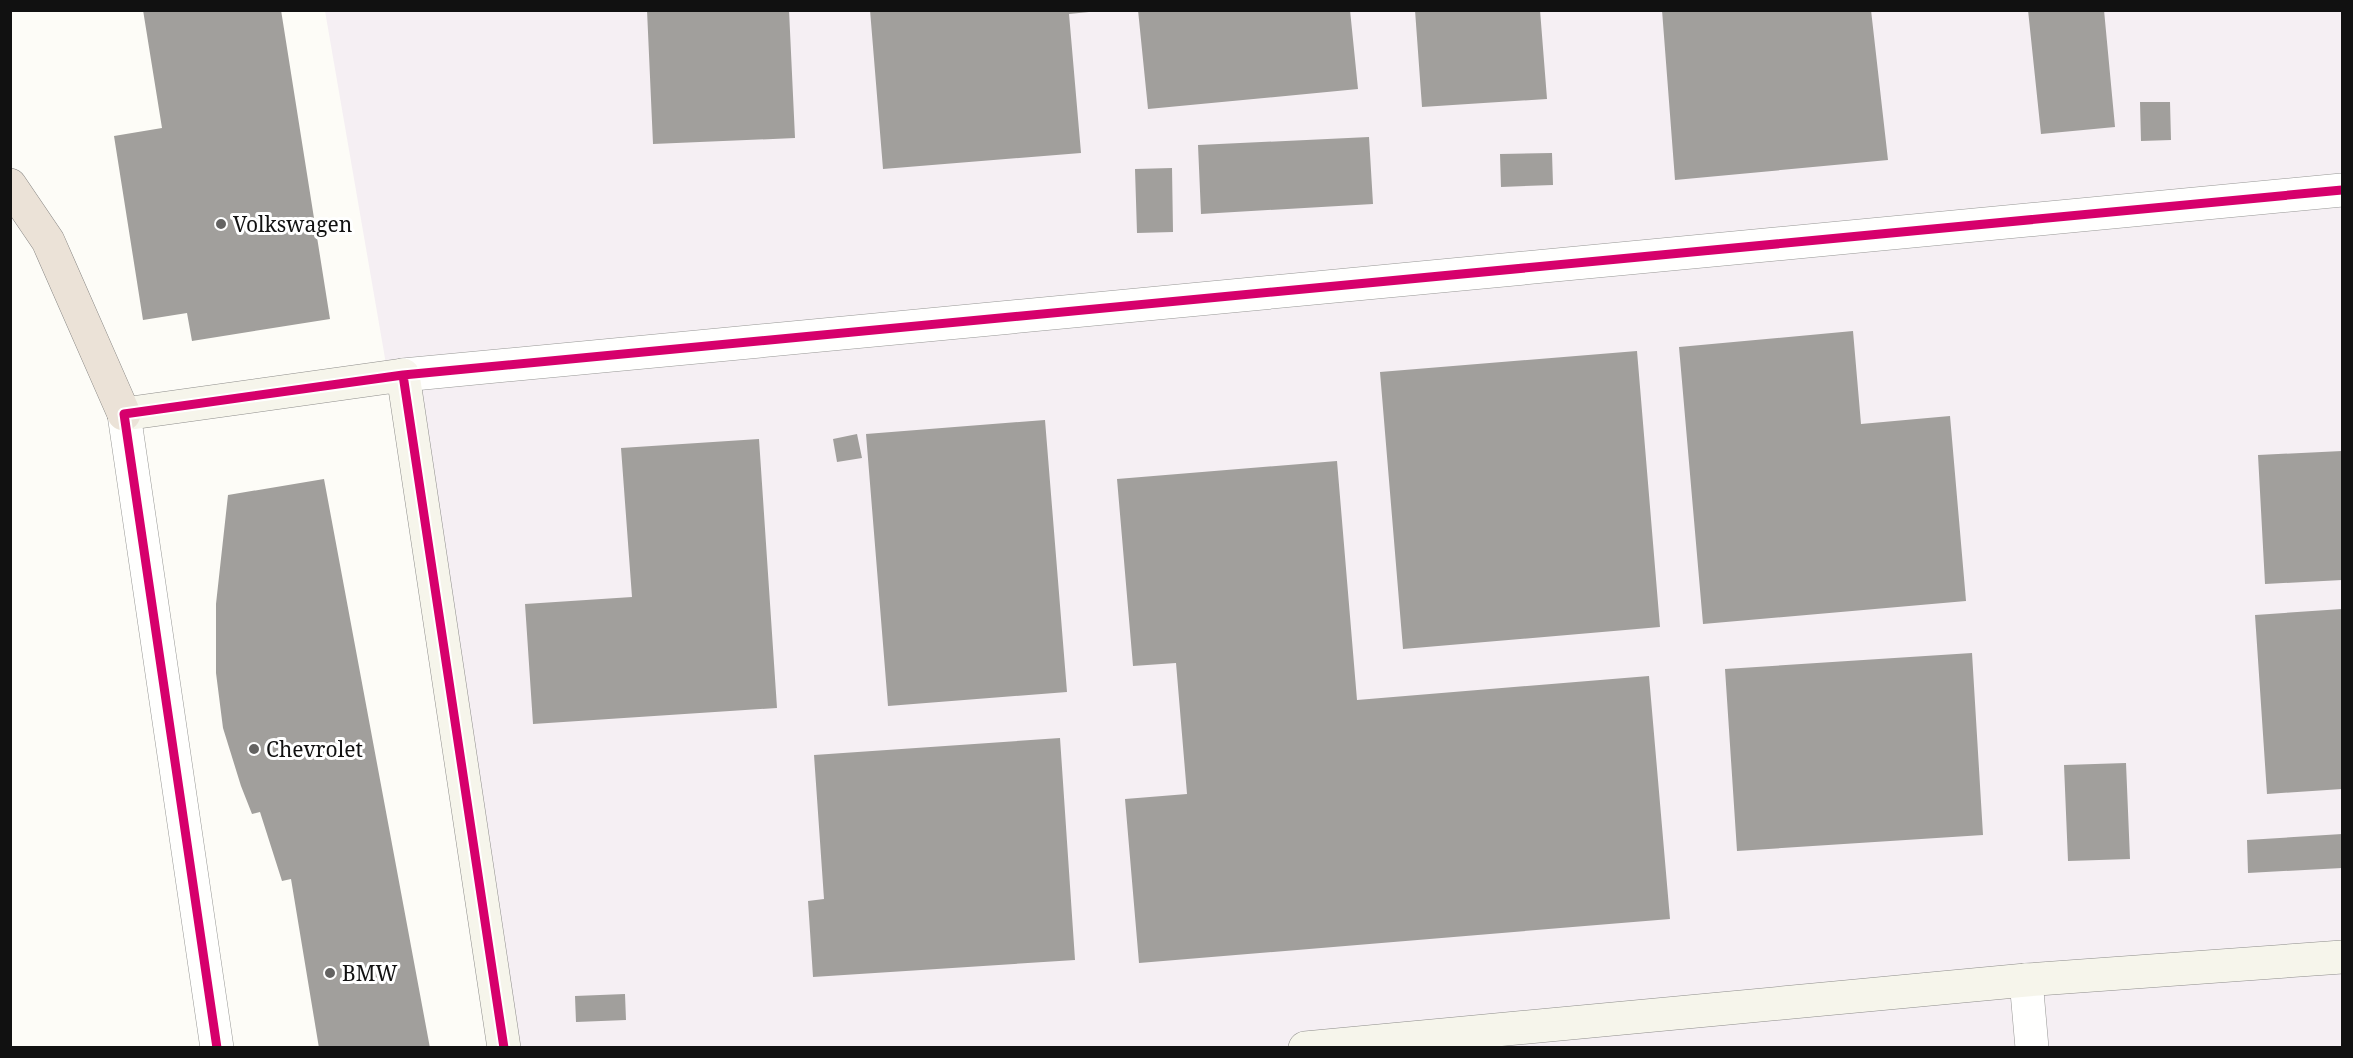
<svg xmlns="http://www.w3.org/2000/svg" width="2353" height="1058" font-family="'Noto Serif',serif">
<rect width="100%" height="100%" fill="#fdfcf7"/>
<path fill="#f5eff3" d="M325 11H2342V1047H504Z"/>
<path fill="#a19f9c" d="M143 10H281L330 319 192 341 187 313 143 320 114 136 162 128Z
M647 10H789L795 138 653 144Z
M870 10H1089V12L1069 14 1081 153 883 169Z
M1138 10H1350L1358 89 1148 109Z
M1415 10H1540L1547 99 1422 107Z
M1662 10H1871L1888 160 1675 180Z
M2028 10H2104L2115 127 2041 134Z
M2140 102H2170L2171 140 2141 141Z
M1369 137 1373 204 1201 214 1198 145Z
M1552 153 1553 185 1501 187 1500 154Z
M1172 168 1173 232 1137 233 1135 169Z
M1853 331 1861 424 1950 416 1966 601 1703 624 1679 347Z
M1637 351 1660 627 1403 649 1380 372Z
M1045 420 1067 692 888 706 866 434Z
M857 434 862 458 837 462 833 439Z
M759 439 777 708 533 724 525 604 632 597 621 448Z
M2342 451V580L2265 584 2258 455Z
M1337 461 1357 700 1649 676 1670 919 1139 963 1125 799 1187 794 1176 663 1133 666 1117 479Z
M324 479 430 1048H319L291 879 282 881 260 812 252 814 241 786 223 728 216 673V604L228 495Z
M2342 609V789L2267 794 2255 615Z
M1972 653 1983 835 1737 851 1725 669Z
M1060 738 1075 960 813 977 808 901 824 899 814 755Z
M2126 763 2130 859 2068 861 2064 765Z
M2342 834V868L2248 873 2247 840Z
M625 994 626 1020 576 1022 575 996Z"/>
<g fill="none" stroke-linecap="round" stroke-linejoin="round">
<defs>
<path id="street" d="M403 375 2342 190
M124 414 217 1048
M2026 980 2032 1048"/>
<path id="secondary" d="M124 414 403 375 504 1048
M1305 1048 2026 980 2342 957"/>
<path id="highway" d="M10 185 48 241 124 414"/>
</defs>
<use href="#street" stroke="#979795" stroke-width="34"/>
<use href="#secondary" stroke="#8e8d8b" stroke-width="34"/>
<use href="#highway" stroke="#858482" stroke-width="34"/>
<use href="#street" stroke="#fffffe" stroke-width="33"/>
<use href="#secondary" stroke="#f6f5eb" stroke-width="33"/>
<use href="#highway" stroke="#ebe2d7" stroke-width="33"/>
<defs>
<path id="cycleway" d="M403 375 2342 190
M217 1048 124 414 403 375 504 1048"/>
</defs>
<use href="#cycleway" stroke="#fff" stroke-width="13"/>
<use href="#cycleway" stroke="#d6006c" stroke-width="9"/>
</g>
<g fill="#646362" stroke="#fff" stroke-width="2">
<circle cx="221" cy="224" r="6"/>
<circle cx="254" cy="749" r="6"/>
<circle cx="330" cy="973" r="6"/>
</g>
<g text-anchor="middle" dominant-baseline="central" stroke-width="6" stroke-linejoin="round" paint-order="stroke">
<g font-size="21" fill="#111" stroke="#fff" text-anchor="start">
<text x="233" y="224">Volkswagen</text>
<text x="266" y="749">Chevrolet</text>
<text x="342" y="973">BMW</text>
</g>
</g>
<rect width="2353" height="1058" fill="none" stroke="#111111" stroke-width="24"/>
</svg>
